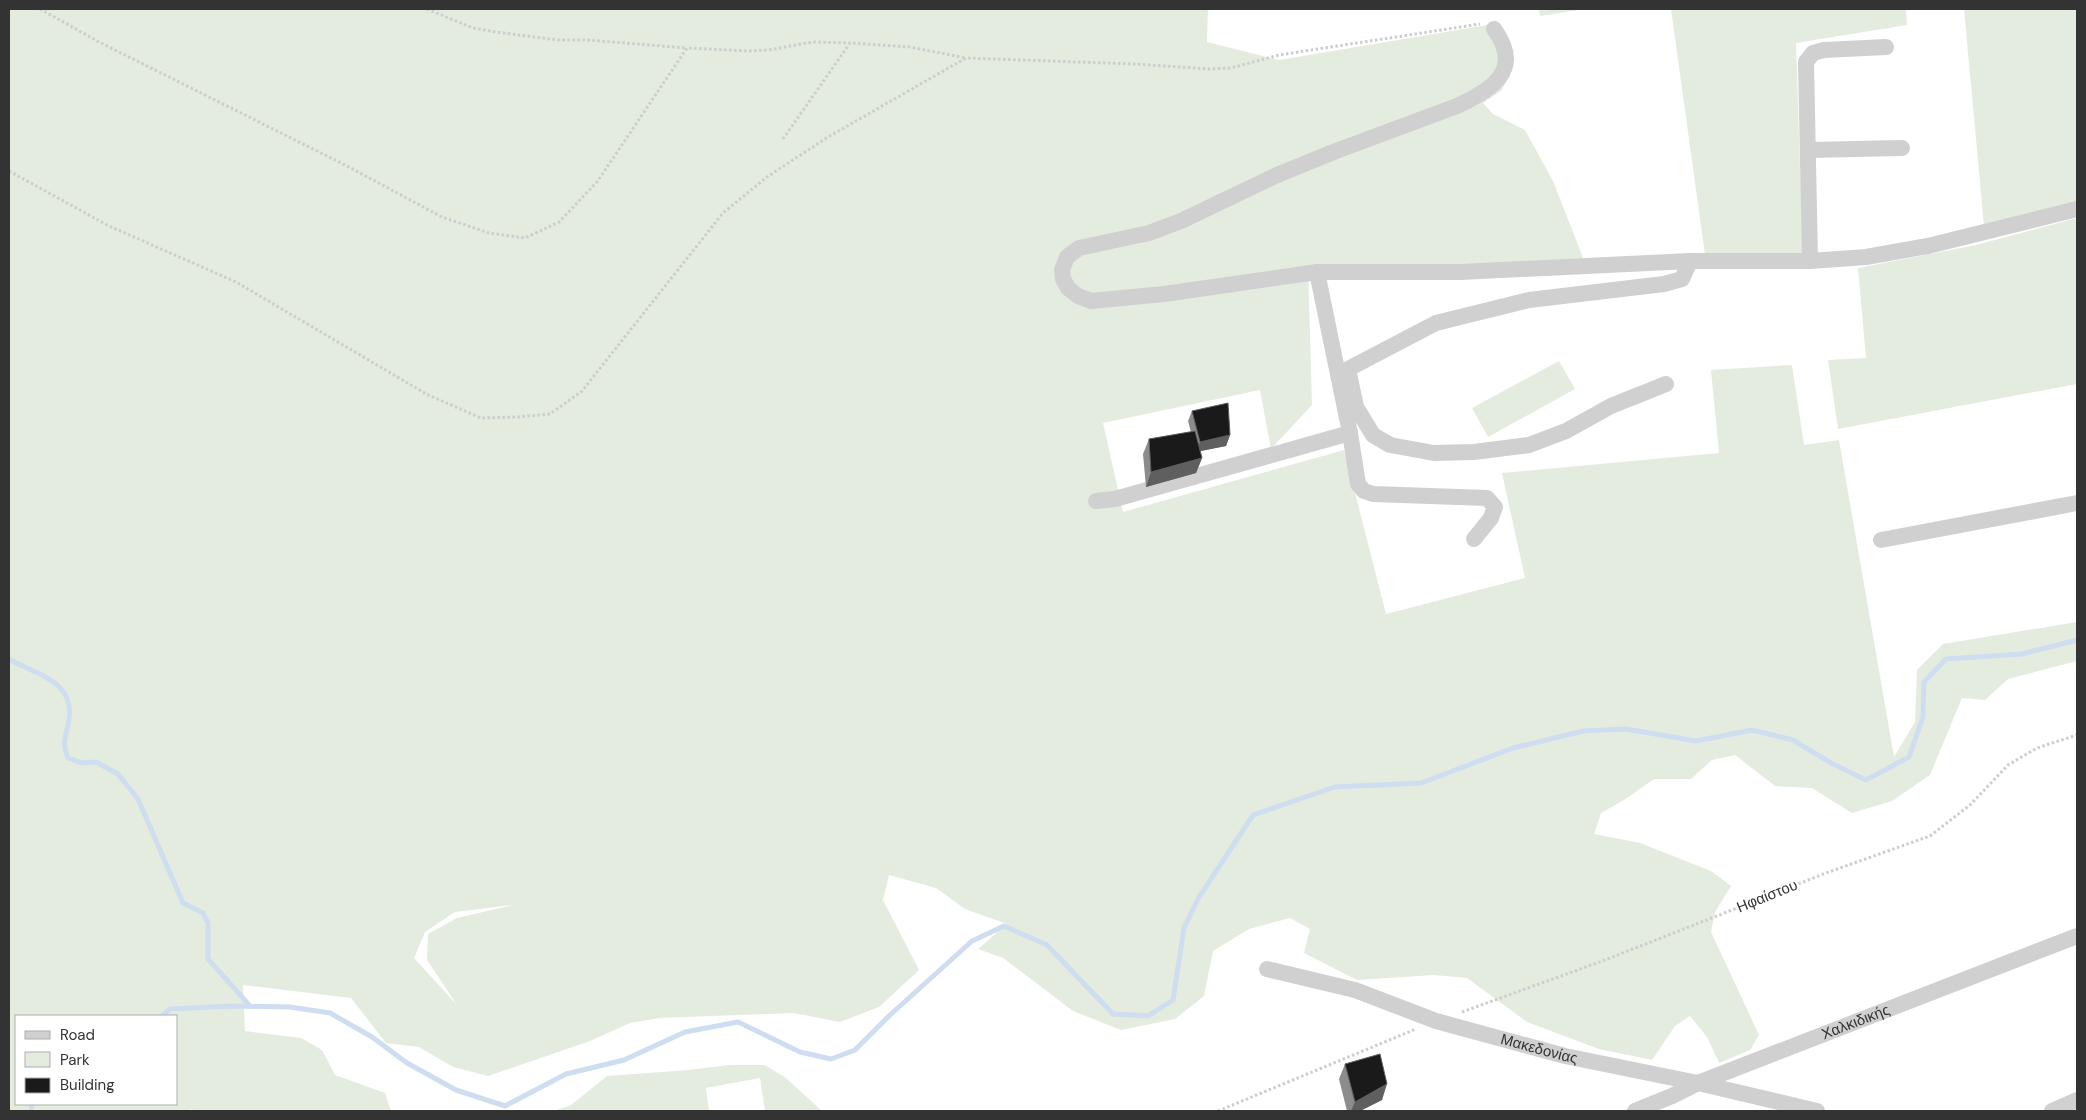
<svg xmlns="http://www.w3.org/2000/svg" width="2086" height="1120" font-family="'DM Sans',sans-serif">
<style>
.green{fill:#e4ecdf;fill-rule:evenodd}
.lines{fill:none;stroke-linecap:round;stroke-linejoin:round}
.stream{stroke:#ceddef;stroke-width:5}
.path{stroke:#cdcdcd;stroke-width:3;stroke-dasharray:2.5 2.5;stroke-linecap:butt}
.minor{stroke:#d0d0d0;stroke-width:16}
.wall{fill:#8c8c8c}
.shaded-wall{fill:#5f5f5f}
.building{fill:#1a1a1a;stroke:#5f5f5f}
.labels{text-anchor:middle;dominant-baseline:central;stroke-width:5;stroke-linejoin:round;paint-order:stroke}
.street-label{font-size:15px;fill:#333;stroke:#fff}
</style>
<rect width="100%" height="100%" fill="#fff"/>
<path class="green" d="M9 9H1208L1207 42 1279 60 1499 23 1511 49V71L1501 91 1483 103 1493 114 1525 130 1553 181 1585 263 1308 267 1312 405 1271 449 1260 390 1103 423 1123 512 1344 450 1386 614 1525 578 1502 473 1719 453 1711 370 1792 365 1804 445 1839 440 1894 757 1915 722 1917 670 1943 644 2077 622V661L2008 679 1985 700 1962 698 1930 775 1892 801 1852 813 1812 788 1775 786 1735 755 1712 760 1691 779H1654L1624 800 1601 813 1594 834 1640 843 1711 871 1731 886 1715 912 1711 932 1759 1035 1750 1050 1719 1063 1707 1037 1690 1016 1675 1026 1652 1060 1599 1049 1527 1022 1467 978 1434 975 1357 980 1304 953 1310 929 1290 918 1249 929 1213 951 1204 996 1175 1019 1121 1030 1073 1011 1003 958 978 949 1007 924 965 909 936 888 889 875 883 900 919 970 879 1007 840 1022 793 1013 660 1018 630 1023 590 1041 488 1076 453 1067 419 1047 386 1043 351 998 243 985 245 1031 301 1038 322 1050 335 1075 385 1093 391 1111H194L192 1109 186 1111H9ZM513 905 457 918 428 934 427 960 457 1005 414 958 425 932 455 912ZM16 1016H176V1104H16Z
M1539 9H1585L1540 16Z
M1671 9H1906L1907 25 1796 43 1803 260 1706 262Z
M1964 9H2077V203L1984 226Z
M2077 218V384L1838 429 1828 360 1866 358 1858 268 1976 245Z
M1559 361 1575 389 1488 437 1472 408Z
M729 1065H765L786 1078 822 1111H765L760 1078 706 1088 709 1111H554L571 1105 607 1076 689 1070Z"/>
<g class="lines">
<path class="stream" d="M9 659C38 676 78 681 68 725 65 739 62 744 68 758L82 763 96 762 118 774 138 799 183 903 203 913 208 923V959L250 1006
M162 1016 170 1009 234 1006 290 1007 330 1013 372 1037 407 1063 456 1090 505 1106 566 1074 624 1060 685 1032 738 1022 800 1052 831 1059 855 1050 890 1015 972 941 1004 926 1047 945 1113 1014 1148 1016 1173 1000 1184 928 1199 897 1253 815 1335 787 1421 783 1513 748 1583 731 1626 729 1696 741 1752 730 1793 740 1831 763 1866 780 1909 757 1923 717 1924 682 1946 659 2022 654 2077 640
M31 1111 32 1104"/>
<path class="path" d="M40 9 99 42 347 166 442 217 489 233 525 238 559 222 597 182 687 48 747 51 769 50 812 42 850 43
M427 9 473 28 496 32 558 40H587L687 48
M783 139 850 43 910 47 966 58
M9 171 109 226 236 282 428 395 481 418 518 417 550 414 582 391 723 213 767 177 828 137 966 58 1134 64 1209 69 1231 68 1279 55 1480 24
M1462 1012 1605 960 1826 873 1930 836 1970 805 2008 765 2037 748 2077 735
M1218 1111 1416 1029"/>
<g class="minor">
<path d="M1494 29C1524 70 1492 90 1457 106L1336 151 1277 175 1181 221 1149 233 1079 248 1067 257 1062 270 1063 279 1068 288 1078 296 1091 301 1164 294 1317 272H1460L1690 261H1810L1866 257 1928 246 2077 209"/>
<path d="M1809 150 1902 148"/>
<path d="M1810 261 1806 62 1813 53 1824 50 1886 47"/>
<path d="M1317 272 1350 433 1358 484 1364 491 1373 494 1487 498 1495 507 1491 518 1474 539"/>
<path d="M1666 384 1611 406 1566 431 1529 445 1474 452 1434 453 1390 445 1373 435 1356 407 1348 369 1436 323 1529 300 1664 284 1682 279 1690 261"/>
<path d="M1096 501 1115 499 1350 433"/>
<path d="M1881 540 2077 503"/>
<path id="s1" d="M1267 969 1355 990 1436 1021 1565 1056 1698 1083 1817 1111"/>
<path id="s2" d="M1635 1111 1672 1096 1698 1083 2077 936"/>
<path d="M2052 1111 2077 1100"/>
</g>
</g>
<path class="wall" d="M1192 411 1230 435 1226 446 1200 451 1202 458 1196 473 1146 487 1143 454 1149 439 1191 432 1188 421Z
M1345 1064 1382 1100 1360 1111H1347L1339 1079Z"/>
<path class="shaded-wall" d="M1230 435 1226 446 1196 452 1200 442Z
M1202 458 1196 473 1146 487 1151 472Z
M1387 1084 1382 1100 1360 1111H1351L1355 1102Z"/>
<path class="building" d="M1228 403 1230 435 1200 442 1192 411Z
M1195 431 1202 458 1151 472 1149 439Z
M1380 1054 1387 1084 1355 1102 1345 1064Z"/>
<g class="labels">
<g class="street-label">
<text transform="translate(1767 896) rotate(-22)">Ηφαίστου</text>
<text stroke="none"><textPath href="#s2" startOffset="238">Χαλκιδικής</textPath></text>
<text stroke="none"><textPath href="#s1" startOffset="284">Μακεδονίας</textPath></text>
</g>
</g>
<rect width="2086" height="1120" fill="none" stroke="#333333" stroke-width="20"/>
<rect x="15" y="1015" width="162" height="90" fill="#ffffff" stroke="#adadad"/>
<rect x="25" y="1031" width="25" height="8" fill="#d0d0d0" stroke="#adadad"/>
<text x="60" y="1040" font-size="15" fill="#333333">Road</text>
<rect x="25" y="1052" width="25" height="15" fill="#e4ecdf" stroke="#adadad"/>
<text x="60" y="1065" font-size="15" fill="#333333">Park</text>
<rect x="25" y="1078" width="25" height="15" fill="#1a1a1a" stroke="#adadad"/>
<text x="60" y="1090" font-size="15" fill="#333333">Building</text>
</svg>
